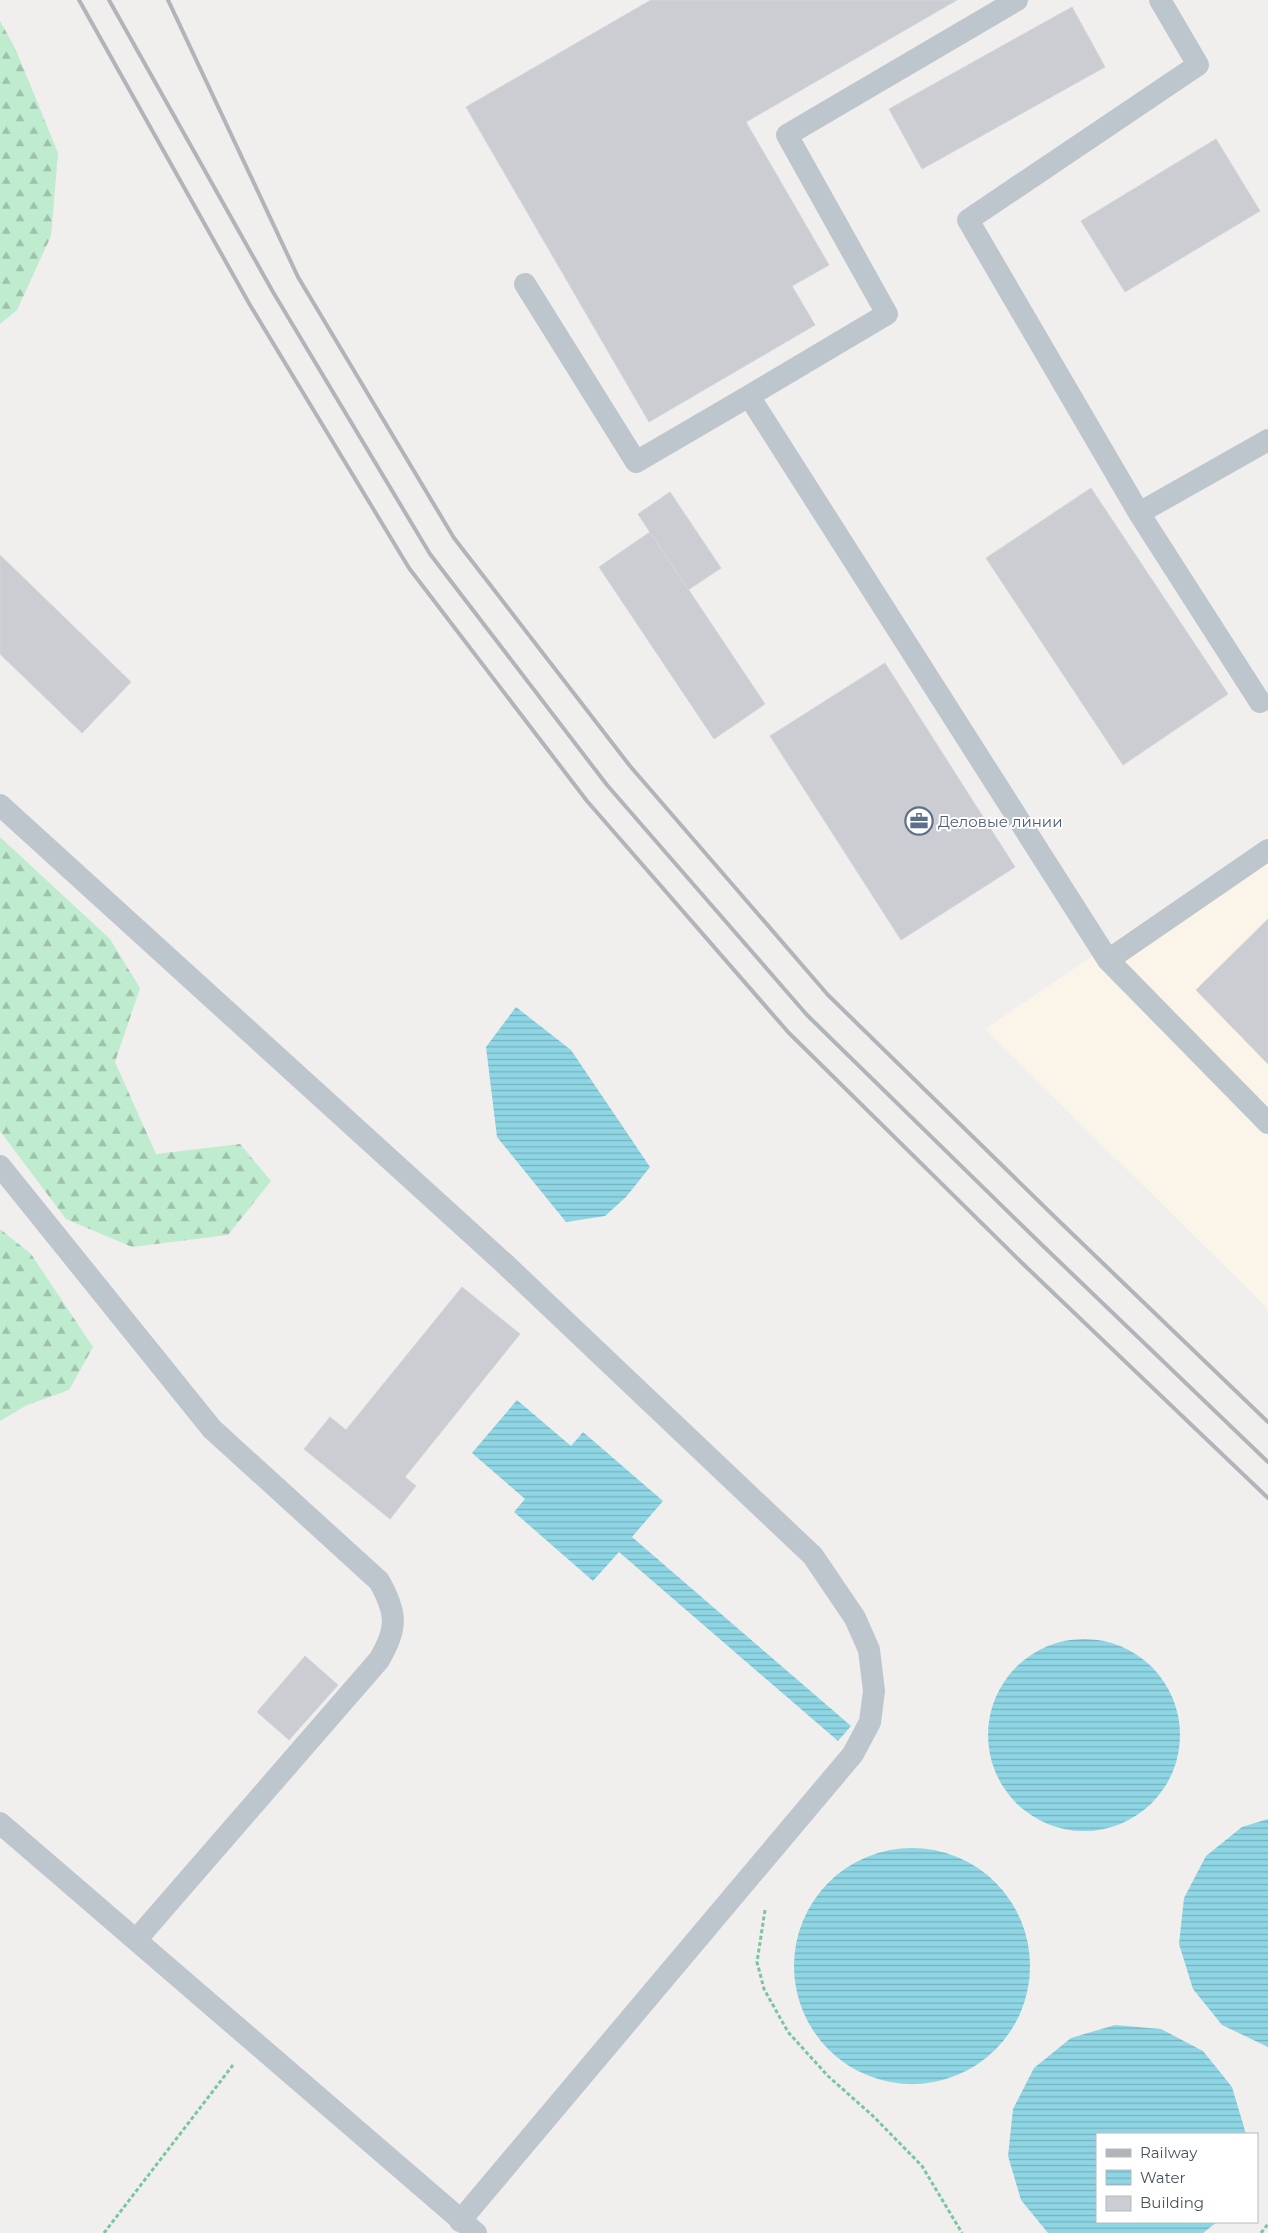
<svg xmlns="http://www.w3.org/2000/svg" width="1268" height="2233" font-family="Montserrat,sans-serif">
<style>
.commercial{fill:#faf5e8}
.forest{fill:url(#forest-firs)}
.water{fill:url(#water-rules)}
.building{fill:#cbcdd2;stroke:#d2d5d9}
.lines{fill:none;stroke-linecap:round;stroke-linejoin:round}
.path{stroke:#7ac79e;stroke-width:3;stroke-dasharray:4 2.5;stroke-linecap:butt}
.lane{stroke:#bdc6cc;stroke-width:22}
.rail{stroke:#b1b4b8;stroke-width:4}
.labels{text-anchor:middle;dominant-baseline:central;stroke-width:4;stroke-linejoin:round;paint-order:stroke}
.service-label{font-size:15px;fill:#4e5e75;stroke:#fff;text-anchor:start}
</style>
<defs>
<pattern id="forest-firs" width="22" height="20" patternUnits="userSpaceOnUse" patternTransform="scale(1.25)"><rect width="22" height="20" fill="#bfebcf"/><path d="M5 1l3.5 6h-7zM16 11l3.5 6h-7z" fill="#9dc1ab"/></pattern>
<pattern id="water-rules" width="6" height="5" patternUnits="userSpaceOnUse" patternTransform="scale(1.25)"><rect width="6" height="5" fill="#8fd6e5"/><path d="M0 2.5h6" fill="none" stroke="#77b0bd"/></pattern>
</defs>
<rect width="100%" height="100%" fill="#f1eeee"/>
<path class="commercial" d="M1268 837V1309L985 1029Z"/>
<path class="forest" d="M0 21 16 50 58 153 51 236 17 310 0 324Z
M0 837 110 939 140 988 115 1062 156 1154 240 1144 271 1181 228 1235 132 1247 66 1219 0 1131Z
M0 1229 31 1254 93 1347 69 1390 27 1405 0 1421Z"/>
<path class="water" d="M516 1007 571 1050 650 1167 626 1197 605 1216 566 1222 497 1137 486 1047Z
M517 1400 571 1446 583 1432 663 1501 632 1537 851 1726 838 1741 619 1552 593 1581 514 1512 525 1499 472 1453Z
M988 1735a96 96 0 1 1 192 0a96 96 0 1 1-192 0Z
M1268 1819V2047L1222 2025 1193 1989 1179 1944 1184 1898 1206 1856 1242 1827Z
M794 1966a118 118 0 1 1 236 0a118 118 0 1 1-236 0Z
M1115 2025 1161 2029 1203 2051 1232 2087 1246 2134H1097V2222H1217L1203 2233H1048L1021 2200 1008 2156 1013 2109 1034 2068 1071 2038Z"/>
<path class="building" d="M651 0H957L746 122 829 265 792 286 815 325 649 422 466 107Z
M1072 7 1105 67 922 169 889 109Z
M1216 139 1260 211 1125 292 1081 221Z
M1091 488 1228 694 1123 765 986 558Z
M670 492 721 568 688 590 638 514Z
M650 532 765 704 714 739 599 567Z
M0 555 131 682 82 733 0 654Z
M885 663 1015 867 901 940 770 736Z
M1268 919V1064L1196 990Z
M462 1287 520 1334 405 1477 416 1486 390 1519 304 1449 330 1417 346 1430Z
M305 1656 338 1685 289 1740 257 1712Z"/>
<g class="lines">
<path class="path" d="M765 1910 757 1962 764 1989 788 2032 828 2076 873 2116 922 2166 962 2233
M104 2233 233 2065
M1261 2233 1268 2224"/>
<path class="lane" d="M1017 0 787 135 887 314 749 396 1108 960 1268 850
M525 284 636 462 749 396
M1139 513 968 220 1198 65 1160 0
M1260 702 1139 513 1268 440
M0 805 505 1264 813 1556 855 1618 869 1650 874 1691 870 1722 853 1754 460 2221
M1108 960 1268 1123
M0 1166 212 1429 379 1581C397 1613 398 1628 379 1660L136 1940
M0 1823 476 2233"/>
<path class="rail" d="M79 0 250 305 409 568 587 801 788 1032 1021 1262 1268 1498
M109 0 273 292 430 554 607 785 807 1015 1040 1243 1268 1462
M168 0 298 277 454 538 630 766 828 995 1060 1222 1268 1422"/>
</g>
<defs>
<g id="office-ring" transform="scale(1.4375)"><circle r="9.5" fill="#fff" stroke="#5c6f8a" stroke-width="1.5"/><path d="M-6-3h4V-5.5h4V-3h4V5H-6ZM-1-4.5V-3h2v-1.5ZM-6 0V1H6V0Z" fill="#5c6f8a"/></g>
</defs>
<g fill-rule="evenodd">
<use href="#office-ring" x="919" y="821"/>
</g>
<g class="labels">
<g class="service-label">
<text x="938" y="821">Деловые линии</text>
</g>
</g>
<rect x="1096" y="2133" width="162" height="90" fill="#ffffff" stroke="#b5babd"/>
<rect x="1106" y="2149" width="25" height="8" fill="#b1b4b8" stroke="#b5babd"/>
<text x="1140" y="2158" font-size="15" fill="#47525a">Railway</text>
<rect x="1106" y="2170" width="25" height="15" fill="url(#water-rules)" stroke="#b5babd"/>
<text x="1140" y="2183" font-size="15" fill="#47525a">Water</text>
<rect x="1106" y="2196" width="25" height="15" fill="#cbcdd2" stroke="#b5babd"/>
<text x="1140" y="2208" font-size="15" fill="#47525a">Building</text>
</svg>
